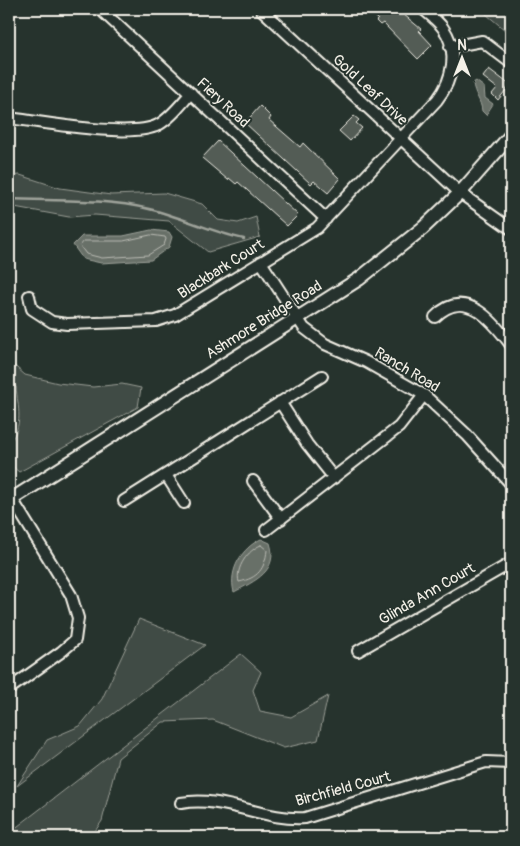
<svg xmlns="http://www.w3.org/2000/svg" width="520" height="846" font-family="Pangolin,sans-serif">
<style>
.green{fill:#414b45;stroke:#9a9e96}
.water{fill:#676f68;stroke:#9fa39b}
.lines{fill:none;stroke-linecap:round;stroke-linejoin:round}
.shore{stroke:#bcbdb5;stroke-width:1}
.stream{stroke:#9fa39b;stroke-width:2.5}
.building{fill:#525c55;stroke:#f4f1e8}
.minor-casing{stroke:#f4f1e8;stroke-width:14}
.major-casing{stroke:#f4f1e8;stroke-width:16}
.minor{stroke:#26332d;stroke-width:10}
.major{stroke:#26332d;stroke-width:12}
.labels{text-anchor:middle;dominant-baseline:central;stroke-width:4;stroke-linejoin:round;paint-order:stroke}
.street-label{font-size:15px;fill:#f4f1e8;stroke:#26332d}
</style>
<rect width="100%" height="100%" fill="#26332d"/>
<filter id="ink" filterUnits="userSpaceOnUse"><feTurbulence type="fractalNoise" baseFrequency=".02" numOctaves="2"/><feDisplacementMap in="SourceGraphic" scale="10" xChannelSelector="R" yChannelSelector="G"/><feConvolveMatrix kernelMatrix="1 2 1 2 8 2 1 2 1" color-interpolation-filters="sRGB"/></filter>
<g filter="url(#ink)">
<path class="green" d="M480 9H511V35Z
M20 175 60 188 111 195 164 193 202 204 218 220 238 223 256 217 260 237 208 252 169 221 95 215 69 217 9 206V176Z
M9 361 25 375 58 383 93 387 122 384 141 388 138 407 19 472C8 464 9 456 9 443 24 425 18 408 16 387L9 381Z
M139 619 205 645 17 786 47 740 80 726 102 699Z
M241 654 261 672 253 690 260 711 291 717 328 696 318 740 284 748 213 720 163 722 118 758 102 821 91 837H9V833Z"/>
<path class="water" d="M476 81 484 87 485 98 493 104 486 115 482 111C481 100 474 94 473 83Z
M151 230 169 232 172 237 169 247 151 260 101 263 83 259 73 245 82 236H123Z
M261 539 270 543C279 571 255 581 234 592 228 570 242 548 261 539Z"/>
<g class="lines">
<path class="shore" d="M151 235 165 237 166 239 164 245 148 255 102 258 86 254 80 246 84 241H123Z
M261 545 267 550C265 569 258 578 239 582 235 568 248 550 261 545Z"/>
<path class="stream" d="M9 199C55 201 104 198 149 209 182 217 211 232 244 239"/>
</g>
<path class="building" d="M367 9H397L421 29 419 31 432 45 418 59 383 23 380 25 376 21 378 19Z
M489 69 510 85 498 100 492 94 497 88 483 77Z
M260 106 271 117 269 120 300 147 303 143 340 179 328 193 314 181 311 184 245 123Z
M354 116 359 120 356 123 362 128 350 141 339 131Z
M218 141 298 215 287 226 238 182 236 184 229 178 228 180 202 158Z"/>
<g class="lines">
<g class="minor-casing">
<path id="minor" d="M100 9 326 219
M261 9 460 193 511 229
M450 47 482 41 511 63
M9 118C42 122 131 139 158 125 171 118 181 104 191 93
M261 262 304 328 325 344 366 362 424 395 467 435 511 484
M29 296 32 309 52 322 67 324 156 321 175 315 317 228 437 100C453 80 459 50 443 28 438 21 430 15 423 9
M435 317C465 286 493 321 511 345
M280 402 307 444 334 478
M166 475 184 503
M253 481 281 519
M9 494 71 595 78 618 75 640 61 652 9 689
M124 501 322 376
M266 530 399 427 424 395
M358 651 511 563
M181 803C224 795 263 821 305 818L486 762 511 763"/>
</g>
<g class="major-casing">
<path id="major" d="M9 501 359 279 423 228 460 193 511 135"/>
</g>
<use href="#minor" class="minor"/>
<use href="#major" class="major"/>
</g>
</g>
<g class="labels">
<g class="street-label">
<text transform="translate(370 90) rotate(43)">Gold Leaf Drive</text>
<text transform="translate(223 103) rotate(43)">Fiery Road</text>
<text transform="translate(221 269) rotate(-32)">Blackbark Court</text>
<text transform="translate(264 320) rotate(-32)">Ashmore Bridge Road</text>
<text transform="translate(407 370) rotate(31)">Ranch Road</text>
<text transform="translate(427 594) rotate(-30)">Glinda Ann Court</text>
<text transform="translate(343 789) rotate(-15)">Birchfield Court</text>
</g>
</g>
<rect width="520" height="846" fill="none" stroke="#26332d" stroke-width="30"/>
<rect x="15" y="15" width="490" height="816" fill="none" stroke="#f4f1e8" stroke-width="2" filter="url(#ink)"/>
<g transform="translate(462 58)" stroke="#26332d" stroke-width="4" paint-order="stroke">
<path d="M0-4L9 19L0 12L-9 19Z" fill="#f4f1e8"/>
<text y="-8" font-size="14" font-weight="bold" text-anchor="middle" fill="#f4f1e8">N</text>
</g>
</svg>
